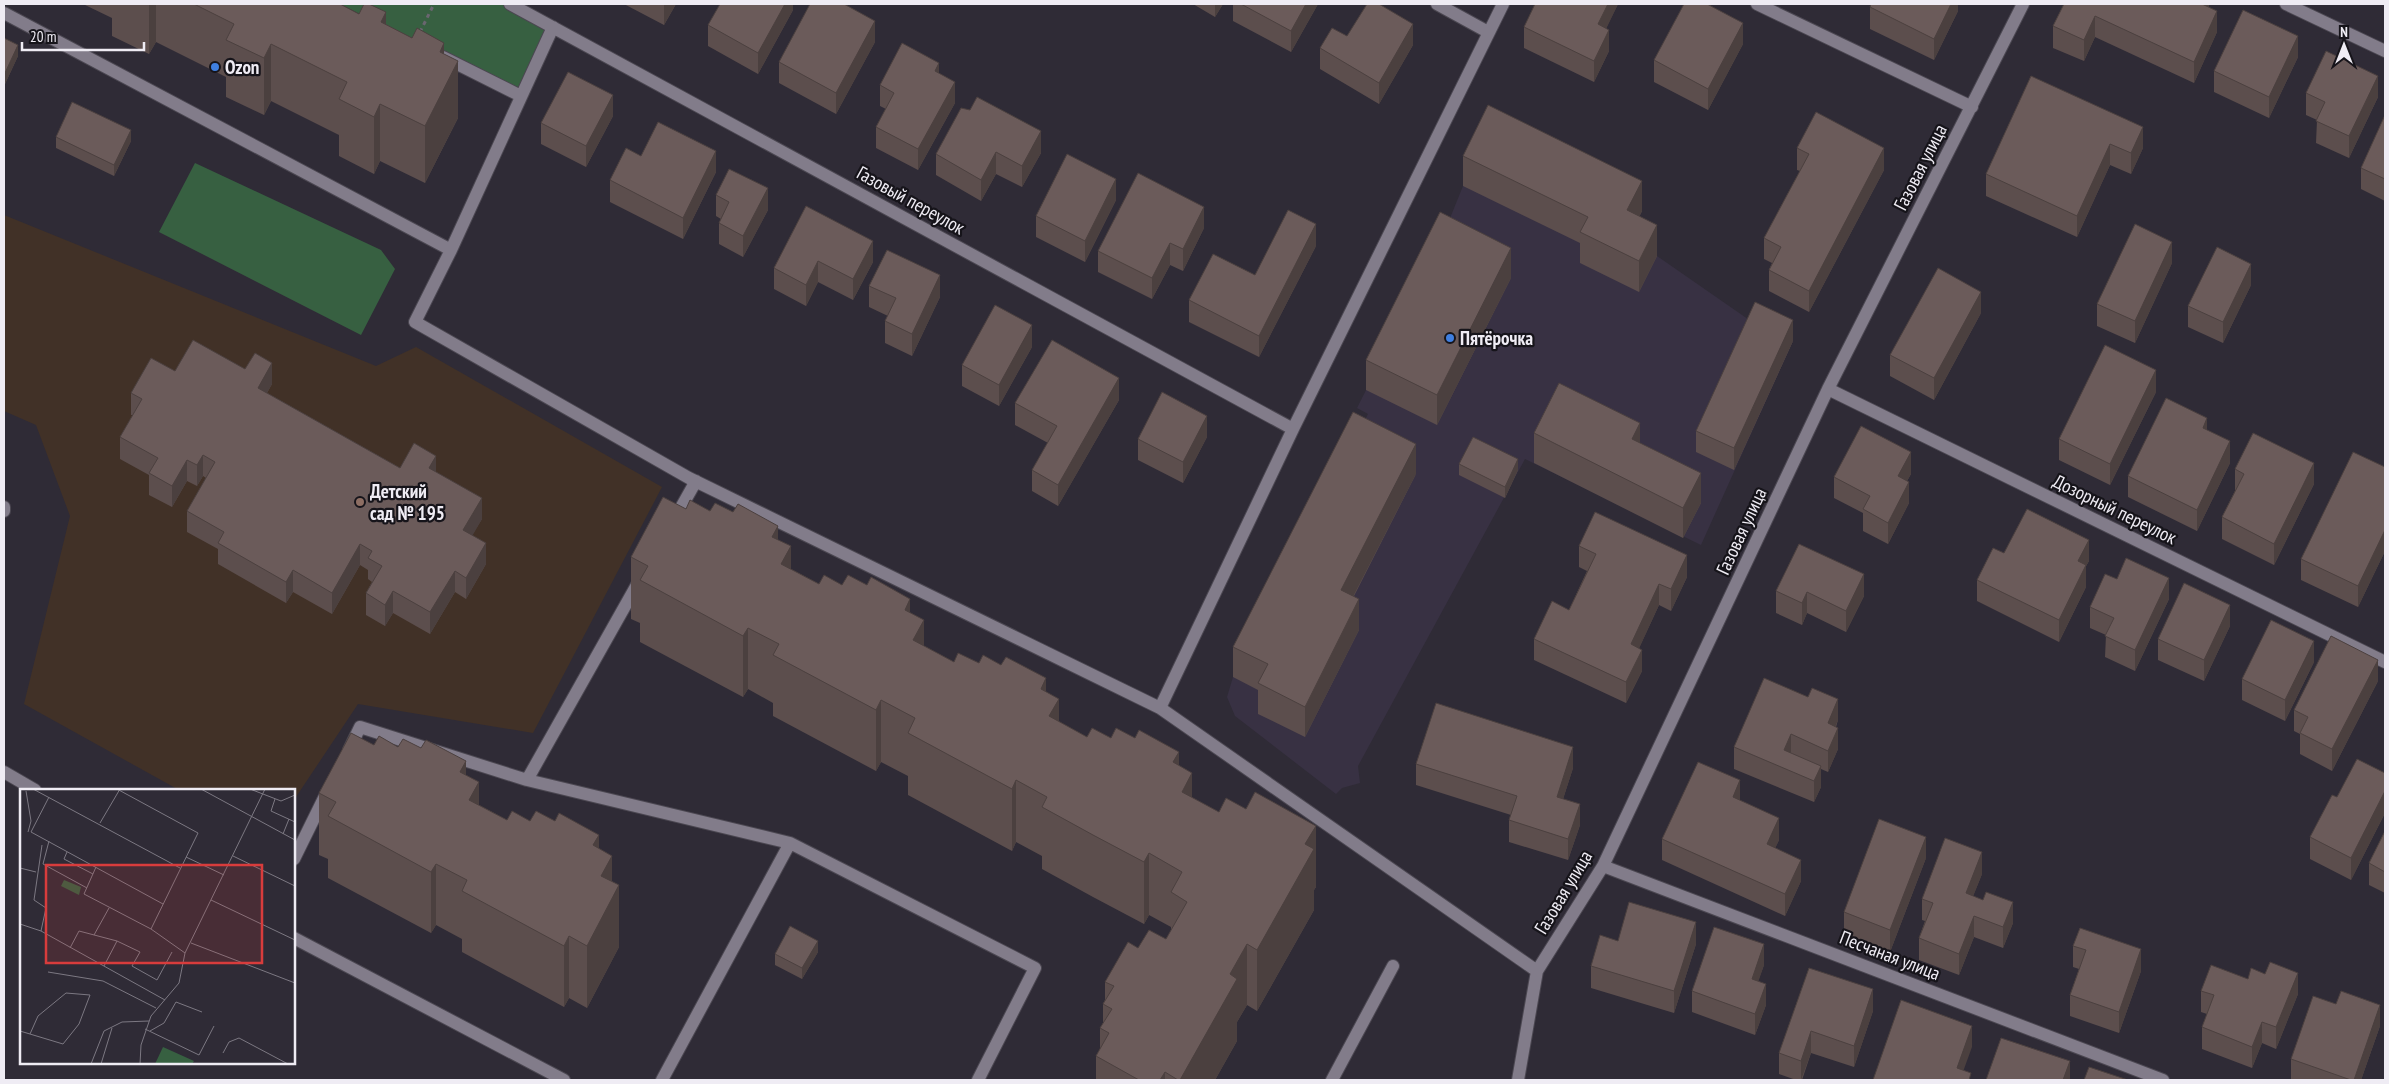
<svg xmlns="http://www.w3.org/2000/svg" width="2389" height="1084" font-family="'PT Sans Narrow',sans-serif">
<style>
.built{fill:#383143}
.education{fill:#413127}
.green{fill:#376041}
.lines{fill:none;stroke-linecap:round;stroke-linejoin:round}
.minor-casing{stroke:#4b4751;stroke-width:14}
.path{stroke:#6a6670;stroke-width:3;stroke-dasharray:4 4;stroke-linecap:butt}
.minor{stroke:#827c8a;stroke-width:12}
.wall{fill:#5c4e4d}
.shaded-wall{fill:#4b403f}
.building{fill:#6b5b5a;stroke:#4b403f}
.shop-dot{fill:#3f7fe0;stroke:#16141a;stroke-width:2}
.education-dot{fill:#8d6e63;stroke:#16141a;stroke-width:2}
.labels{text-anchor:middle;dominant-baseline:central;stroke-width:4.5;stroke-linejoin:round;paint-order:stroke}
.poi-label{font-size:19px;font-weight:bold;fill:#efecf4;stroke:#16141a;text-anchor:start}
.street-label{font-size:19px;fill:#efecf4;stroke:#16141a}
.inset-road{fill:none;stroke:#7c7882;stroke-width:1}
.view{fill:#d83c3c;fill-opacity:0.15;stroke:#d83c3c;stroke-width:2.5}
.inset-edge{fill:none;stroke:#efecf4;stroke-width:2.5}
</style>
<rect width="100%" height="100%" fill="#2f2b36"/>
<path class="built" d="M1488 135 1642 211 1627 241 1657 256 1755 324 1793 341 1701 545 1525 459 1358 766 1360 783 1342 788 1336 794 1235 716 1227 697 1233 677 1368 414 1357 408 1440 243 1463 186Z"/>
<path class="education" d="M4 215 376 366 416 347 662 487 533 733 358 704 294 800V790H179L24 704 70 516 36 425 4 411Z"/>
<path class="green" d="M340 4H510L553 27 521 96Z
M195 163 381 250 395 269 361 335 159 232Z"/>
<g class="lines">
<g class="minor-casing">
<path id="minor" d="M510 4 1293 429
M1437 4 1488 32
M1757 4 1972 107
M2286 4 2385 51
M4 13 451 250
M553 27 451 250 415 322 689 478 1160 708 1537 971
M443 57 521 96
M1828 389 2385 662
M4 507V511
M674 520 696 481
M1160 708 1293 429 1503 4
M349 750 360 727 527 780 790 843 1035 968 978 1080
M4 772 35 790
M527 780 638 583
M294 859 326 794
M1603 866 2163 1080
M294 938 564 1080
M662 1080 790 843
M1332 1080 1393 966
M1518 1080 1537 971 1603 866 1828 389 2023 4"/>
</g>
<path class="path" d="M420 32 434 4"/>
<use href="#minor" class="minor"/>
</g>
<path class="wall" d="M83 4H340L359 14 386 25 444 54 458 118 425 183 380 161 374 174 339 156V135L271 101 264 115 226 97V77L156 42 149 54 112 36V18Z
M624 4H676L664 25Z
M793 4V10L758 74 708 46V25Z
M1193 4H1223L1215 17Z
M1233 4H1318L1291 52 1233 21Z
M1618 4 1606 28 1609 51 1594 82 1524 48V27Z
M1958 4V11L1934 60 1870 29V7Z
M2064 4H2209V7L2217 32 2194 83 2095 37 2084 61 2053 48V26Z
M1347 36 1413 45 1379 104 1320 69V48Z
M4 38 18 56 5 84H4Z
M875 42 836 114 779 83V62Z
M1743 44 1708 110 1654 82V60Z
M2298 57 2269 118 2214 92V71Z
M939 74 955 103 918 170 876 148V127L886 109 880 106V85Z
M2031 76 2143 148 2131 174 2110 165 2077 237 1986 196V174Z
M2306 93 2378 97 2349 158 2316 143 2317 120 2306 115Z
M970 110 1041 153 1022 187 996 174 981 201 936 175V154Z
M2385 115V201L2361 189V168Z
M613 116 586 167 541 144V123Z
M56 137 131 141 114 176 56 148Z
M1797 148 1884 170 1809 312 1769 291V270L1772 263 1764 259V238L1800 171 1797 170Z
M641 156 716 172 683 239 610 202V180Z
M1463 156 1642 211 1639 217 1657 256 1639 292 1580 263V243L1463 186Z
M716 195 768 210 743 257 719 244V223L721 219 716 216Z
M1116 200 1085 262 1036 237V216Z
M806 206 873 262 853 300 818 282 806 306 774 289V268Z
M1204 228 1183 271 1170 265 1152 299 1098 272V251Z
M1316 246 1259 357 1189 322V300L1255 275Z
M2172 263 2135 343 2097 326V304Z
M1511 278 1437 425 1366 390V360Z
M2251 285 2223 343 2188 327V306Z
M869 286 940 297 912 356 885 343V321L888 316 869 307Z
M1981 313 1934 400 1890 376V355Z
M1793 341 1734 470 1696 452V431Z
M1032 347 999 406 962 386V365Z
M272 384 267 393 400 468 436 472 482 519 472 535 486 564 466 599 455 592 430 634 393 613 385 626 366 615V593L372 582 368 579V570L360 565 332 614 293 592 286 603 218 564V549L187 532V511L206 478 203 476 197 486 187 481 172 507 149 495V475L120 459V437L133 415H131V393Z
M2156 392 2110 485 2059 460V439Z
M1119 400 1058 506 1032 491V470L1048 443 1015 425V403Z
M2207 431 2230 463 2197 531 2128 497V476Z
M1534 433 1640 443 1701 503 1683 538 1534 463Z
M1207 437 1183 483 1138 460V439Z
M1459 464 1518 470 1505 498 1459 475Z
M2385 467V551L2358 607 2301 580V559Z
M2235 469 2314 484 2274 565 2222 539V517L2235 491Z
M1416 474 1354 596 1359 630 1305 737 1258 714V690L1233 677V647Z
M1911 474 1907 481 1909 503 1888 544 1863 531V513L1834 498V477Z
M686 509 733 512 778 540 791 569 819 584 842 585 910 613 924 646 954 662 979 663 1046 692 1059 722 1087 737 1111 738 1179 766 1192 798 1316 887 1314 890V910L1257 1011 1247 1005 1237 1022V1041L1215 1080H1096V1056L1100 1049V1028L1103 1023V1004L1105 1000V982L1138 948 1166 939 1171 932V927L1149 915 1144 924 1093 897 1042 869V856L1016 842 1012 851 908 795V776L881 762 876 771 773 716V703L748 689 743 697 640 642V623L631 619V557Z
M1799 544 1864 596 1846 632 1807 613 1802 625 1776 613V591Z
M1579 546 1687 577 1671 611 1659 605 1639 648 1642 671 1626 703 1534 660V639L1569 610 1587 571 1579 567Z
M2004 553 2089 561 2086 566V587L2059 642 1977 601V580Z
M2117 579 2169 599 2135 671 2105 657 2106 635 2090 628V607Z
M2230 626 2204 681 2158 660V639Z
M2314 662 2285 721 2242 700V679Z
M2378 681 2332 771 2300 754V734L2294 731V710Z
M1838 720 1836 727 1838 749 1828 772 1821 769V787L1814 802 1734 769V747Z
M374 745 398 747 466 775 479 805 507 820 530 821 599 849 612 881 619 947 587 1008 569 998 564 1007 462 952V939L436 925 431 933 328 878V859L319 855V793Z
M1416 764 1573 768 1563 799 1580 825 1568 860 1509 842V820L1511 815 1416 785Z
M2385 773V813L2351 880 2310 859V837L2337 797Z
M1740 801 1779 840 1775 848 1801 881 1785 916 1662 860V839Z
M2385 831V893L2369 885V863Z
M1926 858 1890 952 1844 933V912Z
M1982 874 1973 896 2013 923 2003 948 1974 937 1959 975 1919 960V938L1925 921 1922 920V899Z
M2080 928 2141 971 2119 1033 2070 1016V995L2079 969 2073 967V946Z
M1696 944 1674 1013 1591 988V966Z
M818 952 802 979 775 965V954Z
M1764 965 1758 981 1766 1005 1755 1035 1692 1012V991Z
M1809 968 1873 1011 1854 1067 1811 1053 1802 1080H1796L1779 1074V1053Z
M2248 979 2298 994 2276 1049 2262 1043 2252 1068 2202 1049V1027L2207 1014 2201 1012V991Z
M2380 1026 2361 1080H2291V1059Z"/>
<path class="shaded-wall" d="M149 4H156V42L149 54Z
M664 4H676L664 25Z
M785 4H793V10L758 74V53Z
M1215 4H1223L1215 17Z
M1306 4H1318L1291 52V31Z
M1608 4H1618L1598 46V24Z
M1951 4H1958V11L1934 60V39Z
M2202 4H2209V11Z
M2217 11V32L2194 83V62Z
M386 12V69L381 22Z
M2095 16V37L2084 61V40Z
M875 21V42L836 114V93Z
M1743 23V44L1708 110V89Z
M1413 24V45L1379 104V83Z
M1609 30V51L1594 82V61Z
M2298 36V57L2269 118V97Z
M444 43V87L458 61V118L425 183V126L440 52Z
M271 44V101L264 115V58Z
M18 45V56L5 84V73Z
M939 63V84L935 71Z
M2378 76V97L2349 158V136Z
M955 82V103L918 170V149Z
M613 95V116L586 167V146Z
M380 104V161L374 174V117Z
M2143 127V148L2131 174V153Z
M131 130V141L114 176V165Z
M1041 131V153L1022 187V166Z
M2110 144V165L2077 237V216Z
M1884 148V170L1809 312V291Z
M716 151V172L683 239V218Z
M996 152V174L981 201V180Z
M1116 179V200L1085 262V241Z
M1642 181V211L1627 241V210Z
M768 188V210L743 257V236Z
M1204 207V228L1183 271V249Z
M1316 224V246L1259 357V336Z
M1657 225V256L1639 292V261Z
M873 241V262L853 300V279Z
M2172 242V263L2135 343V321Z
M1170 243V265L1152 299V278Z
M1511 248V278L1437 425V395Z
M818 261V282L806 306V285Z
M2251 264V285L2223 343V322Z
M940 275V297L912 356V334Z
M1981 292V313L1934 400V378Z
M1793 320V341L1734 470V448Z
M1032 325V347L999 406V385Z
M272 363V384L258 409V388Z
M2156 370V392L2110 485V464Z
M1119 378V400L1058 506V485Z
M1207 416V437L1183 483V462Z
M2207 418V440L2203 428Z
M1640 423V454L1632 439Z
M2230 441V463L2197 531V510Z
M1416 444V474L1341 620V590Z
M1911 452V474L1898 497V476Z
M203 455V476L197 486V465Z
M436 456V477L429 468Z
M1518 459V470L1505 498V487Z
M187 460V481L172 507V486Z
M2314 463V484L2274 565V544Z
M1701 473V503L1683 538V508Z
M1909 482V503L1888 544V523Z
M482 498V519L463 552V530Z
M778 526V588L772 537Z
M2385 530V551L2358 607V586Z
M2089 540V561L2086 566V587L2059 642V620L2078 561Z
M486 543V564L466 599V578Z
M360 544V565L332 614V593Z
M791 546V608L781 564Z
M1687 555V577L1671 611V589Z
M293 570V592L286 603V582Z
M455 571V592L430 634V612Z
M1864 574V596L1846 632V611Z
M2169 578V599L2135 671V650Z
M1659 584V605L1631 666V644Z
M393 591V613L385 626V605Z
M1807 592V613L1802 625V603Z
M910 599V661L905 610Z
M1359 599V630L1305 737V707Z
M2230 605V626L2204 681V660Z
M924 620V682L913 640Z
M748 628V689L743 697V636Z
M2314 641V662L2285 721V700Z
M1642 650V671L1626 703V682Z
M2378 660V681L2332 771V749Z
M1046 678V740L1041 689Z
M1059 699V760L1049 716Z
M1838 699V720L1828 744V723Z
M881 700V762L876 771V710Z
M1838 728V749L1828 772V751Z
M1791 734V756L1784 750Z
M1573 747V768L1557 818V797Z
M1179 752V813L1173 762Z
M466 761V823L460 772Z
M1821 766V787L1814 802V781Z
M1192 773V834L1182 792Z
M1016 780V842L1012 851V789Z
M1740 780V802L1733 797Z
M479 782V844L469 800Z
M2385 791V813L2351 880V858Z
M1580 804V825L1568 860V839Z
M1779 818V840L1767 866V844Z
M1316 826V887L1314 890V910L1257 1011V950L1305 844Z
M599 835V897L593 845Z
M1926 837V858L1890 952V930Z
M1982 852V874L1966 914V893Z
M1149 853V915L1144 924V862Z
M612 856V899L619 885V947L587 1008V946L601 876Z
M1801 860V881L1785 916V894Z
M436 864V925L431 933V872Z
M2013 902V923L2003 948V927Z
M1974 916V937L1959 975V954Z
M1696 922V944L1674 1013V991Z
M569 936V998L564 1007V946Z
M818 941V952L802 979V968Z
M1247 944V1005L1237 1022V1041L1215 1080H1180L1230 974Z
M1764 944V965L1752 1000V979Z
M2141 949V971L2119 1033V1012Z
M2298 973V994L2276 1049V1027Z
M1766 984V1005L1755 1035V1014Z
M1873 989V1011L1854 1067V1046Z
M2380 1005V1026L2361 1080H2354Z
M2262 1022V1043L2252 1068V1047Z
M1972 1026V1047L1960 1080 1957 1068Z
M1811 1031V1053L1801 1080V1061Z
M2070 1061V1080H2063Z
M1165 1072V1080H1160Z"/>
<path class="building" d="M194 4H340L359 14 364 4H369L386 12 381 22 412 38 417 28 444 43 440 52 458 61 425 126 380 104 374 117 339 99 347 82 271 44 264 58 226 40 234 24Z
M720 4H785L758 53 708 25Z
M810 4H844L875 21 836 93 779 62Z
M1241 4H1306L1291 31Z
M1367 4H1379L1413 24 1379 83 1320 48 1332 28 1347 36Z
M1535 4H1608L1598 24 1609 30 1594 61 1524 27Z
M1684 4H1707L1743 23 1708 89 1654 60Z
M1871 4H1951L1934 39 1870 7Z
M2064 4H2202L2217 11 2194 62 2095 16 2084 40 2053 26Z
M2243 10 2298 36 2269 97 2214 71Z
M4 38 18 45 5 73 4 72Z
M902 43 939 63 935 71 955 82 918 149 876 127 894 93 880 85Z
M2326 51 2378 76 2349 136 2316 121 2325 102 2306 93Z
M568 72 613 95 586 146 541 123Z
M2031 76 2143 127 2131 153 2110 144 2077 216 1986 174Z
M977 97 1041 131 1022 166 996 152 981 180 936 154 961 108 970 110Z
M72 102 131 130 114 165 56 137Z
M1488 105 1642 181 1627 210 1657 225 1639 261 1580 232 1588 217 1463 156Z
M1816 112 1884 148 1809 291 1769 270 1781 247 1764 238 1809 154 1797 148Z
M2385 115V179L2361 168Z
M658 122 716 151 683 218 610 180 626 148 641 156Z
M1067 154 1116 179 1085 241 1036 216Z
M729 169 768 188 743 236 719 223 729 202 716 195Z
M1138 173 1204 207 1183 249 1170 243 1152 278 1098 251Z
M806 206 873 241 853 279 818 261 806 285 774 268Z
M1288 210 1316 224 1259 336 1189 300 1213 254 1255 275Z
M1440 212 1511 248 1437 395 1366 360Z
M2135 224 2172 242 2135 321 2097 304Z
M2217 247 2251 264 2223 322 2188 306Z
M887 250 940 275 912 334 885 321 896 298 869 286Z
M1938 268 1981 292 1934 378 1890 355Z
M1755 302 1793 320 1734 448 1696 431Z
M995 305 1032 325 999 385 962 365Z
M193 340 245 369 255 353 272 363 258 388 400 468 414 443 436 456 429 468 482 498 463 530 486 543 466 578 455 571 430 612 393 591 385 605 366 593 382 566 368 558 372 551 360 544 332 593 293 570 286 582 218 543 224 532 187 511 215 462 203 455 197 465 187 460 172 486 149 473 158 458 120 437 142 399 131 393 151 358 175 371Z
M1052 340 1119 378 1058 485 1032 470 1057 426 1015 403Z
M2105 345 2156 370 2110 464 2059 439Z
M1559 383 1640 423 1632 439 1701 473 1683 508 1534 433Z
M1162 392 1207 416 1183 462 1138 439Z
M2166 398 2207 418 2203 428 2230 441 2197 510 2128 476Z
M1353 412 1416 444 1341 590 1359 599 1305 707 1258 683 1268 664 1233 647Z
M1861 426 1911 452 1898 476 1909 482 1888 523 1863 509 1870 496 1834 477Z
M2253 433 2314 463 2274 544 2222 517 2244 474 2235 469Z
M1473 437 1518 459 1505 487 1459 464Z
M2353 452 2385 467V530L2358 586 2301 559Z
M663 497 686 509 690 500 710 511 715 503 733 512 738 504 778 526 772 537 791 546 781 564 819 584 824 575 842 585 848 575 867 585 871 577 910 599 905 610 924 620 913 640 954 662 958 653 979 663 983 655 1001 665 1006 657 1046 678 1041 689 1059 699 1049 716 1087 737 1092 728 1111 738 1116 728 1135 738 1139 730 1179 752 1173 762 1192 773 1182 792 1219 812 1226 798 1246 809 1255 792 1316 826 1305 844 1314 849 1257 950 1247 944 1230 974 1237 979 1180 1080H1178L1165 1072 1160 1080H1139L1096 1056 1109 1033 1100 1028 1112 1009 1103 1004 1114 986 1105 982 1128 942 1138 948 1149 930 1166 939 1187 902 1171 892 1182 872 1149 853 1144 862 1093 835 1042 807 1047 797 1016 780 1012 789 908 733 915 718 881 700 876 710 773 655 779 644 748 628 743 636 640 580 648 566 631 557Z
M2027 509 2089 540 2078 561 2086 565 2059 620 1977 580 1993 548 2004 553Z
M1595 512 1687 555 1671 589 1659 584 1631 644 1642 650 1626 682 1534 639 1552 601 1569 610 1596 554 1579 546Z
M1799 544 1864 574 1846 611 1807 592 1802 603 1776 591Z
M2126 558 2169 578 2135 650 2105 636 2114 618 2090 607 2105 574 2117 579Z
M2184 583 2230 605 2204 660 2158 639Z
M2271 620 2314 641 2285 700 2242 679Z
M2331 636 2378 660 2332 749 2300 733 2308 717 2294 710Z
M1764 678 1808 697 1812 688 1838 699 1828 723 1838 728 1828 751 1791 734 1784 750 1821 766 1814 781 1734 747Z
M1436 703 1573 747 1557 797 1580 804 1568 839 1509 820 1517 796 1416 764Z
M351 733 374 745 379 736 398 747 403 739 421 748 426 740 466 761 460 772 479 782 469 800 507 820 512 811 530 821 536 811 555 821 559 813 599 835 593 845 612 856 601 876 619 885 587 946 569 936 564 946 462 891 467 880 436 864 431 872 328 816 336 802 319 793Z
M2357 759 2385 773V791L2351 858 2310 837 2332 795 2337 797Z
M1698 762 1740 780 1733 797 1779 818 1767 844 1801 860 1785 894 1662 839Z
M1879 819 1926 837 1890 930 1844 912Z
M2385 831V872L2369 863Z
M1945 838 1982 852 1966 893 1983 900 1986 892 2013 902 2003 927 1974 916 1959 954 1919 938 1933 903 1922 899Z
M1629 902 1696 922 1674 991 1591 966 1600 935 1618 941Z
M790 926 818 941 802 968 775 954Z
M1714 927 1764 944 1752 979 1766 984 1755 1014 1692 991Z
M2080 928 2141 949 2119 1012 2070 995 2086 950 2073 946Z
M2270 962 2298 973 2276 1027 2262 1022 2252 1047 2202 1027 2214 995 2201 991 2211 965 2248 979 2251 968 2265 974Z
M1809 968 1873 989 1854 1046 1811 1031 1801 1061 1779 1053Z
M2341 991 2380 1005 2354 1080H2351L2291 1059 2313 996 2336 1004Z
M1901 1000 1972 1026 1957 1068 1971 1073 1969 1080H1873Z
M2001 1038 2070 1061 2063 1080H1986Z
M2089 1067 2128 1080H2084Z"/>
<g class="shop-dot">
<circle cx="215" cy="67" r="5"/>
<circle cx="1450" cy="338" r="5"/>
</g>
<circle class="education-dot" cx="360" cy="502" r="5"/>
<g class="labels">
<g class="poi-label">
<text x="225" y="67">Ozon</text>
<text x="1460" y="338">Пятёрочка</text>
<text x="370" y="491">Детский<tspan x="370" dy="22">сад № 195</tspan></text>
</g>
<g class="street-label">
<text transform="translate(1920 167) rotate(-63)">Газовая улица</text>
<text transform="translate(911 200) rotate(29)">Газовый переулок</text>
<text transform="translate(2115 509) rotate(26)">Дозорный переулок</text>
<text transform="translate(1741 531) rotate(-65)">Газовая улица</text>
<text transform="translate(1563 892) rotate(-59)">Газовая улица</text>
<text transform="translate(1890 955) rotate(21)">Песчаная улица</text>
</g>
</g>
<g transform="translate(20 789)">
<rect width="275" height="275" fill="#2f2b36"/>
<path d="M44 91 61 98 59 106 41 97ZM143 258 174 272 172 275H135Z" fill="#376041"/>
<path class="inset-road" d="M13 0 160 79M97 0 178 44 131 140M181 0 275 51M230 0 261 12 275 6M6 2 11 32 8 43M29 8 11 43 143 115M255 10 251 22 275 33M80 34 100 0M263 45 269 30M29 52 23 75 67 99M47 63 44 70 73 85M213 67 275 97M166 68 204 86M76 78 64 105 131 140 165 164M0 79 16 83M191 111 275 151M0 135 21 142 145 211M21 142 26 119 14 111 22 56M74 146 89 119M171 154 275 194M50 159 59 142 97 152 120 163 112 177 137 191 152 163M84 177 97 152M28 183 83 192 136 219M125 240 179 266 194 237M0 242 43 255 59 235 70 206 46 204 18 227 10 245M130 242 144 234 156 213 182 223M203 264 209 253 219 249 268 275M71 275 84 242 102 233 129 232M81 275 92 239M120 275 121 256 131 227 159 194 165 164 245 0"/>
<path class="view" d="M26 76H242V174H26Z"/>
<rect width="275" height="275" class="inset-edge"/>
</g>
<rect width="2389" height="1084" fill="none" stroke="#efecf4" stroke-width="10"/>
<g transform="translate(2344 45)" stroke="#16141a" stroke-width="4" paint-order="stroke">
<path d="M0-4L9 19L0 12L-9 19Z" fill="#efecf4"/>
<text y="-8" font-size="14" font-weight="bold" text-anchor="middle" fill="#efecf4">N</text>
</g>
<path d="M22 42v8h122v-8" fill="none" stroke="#efecf4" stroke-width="2.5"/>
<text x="30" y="42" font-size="15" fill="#efecf4" stroke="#16141a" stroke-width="4" paint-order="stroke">20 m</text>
</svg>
